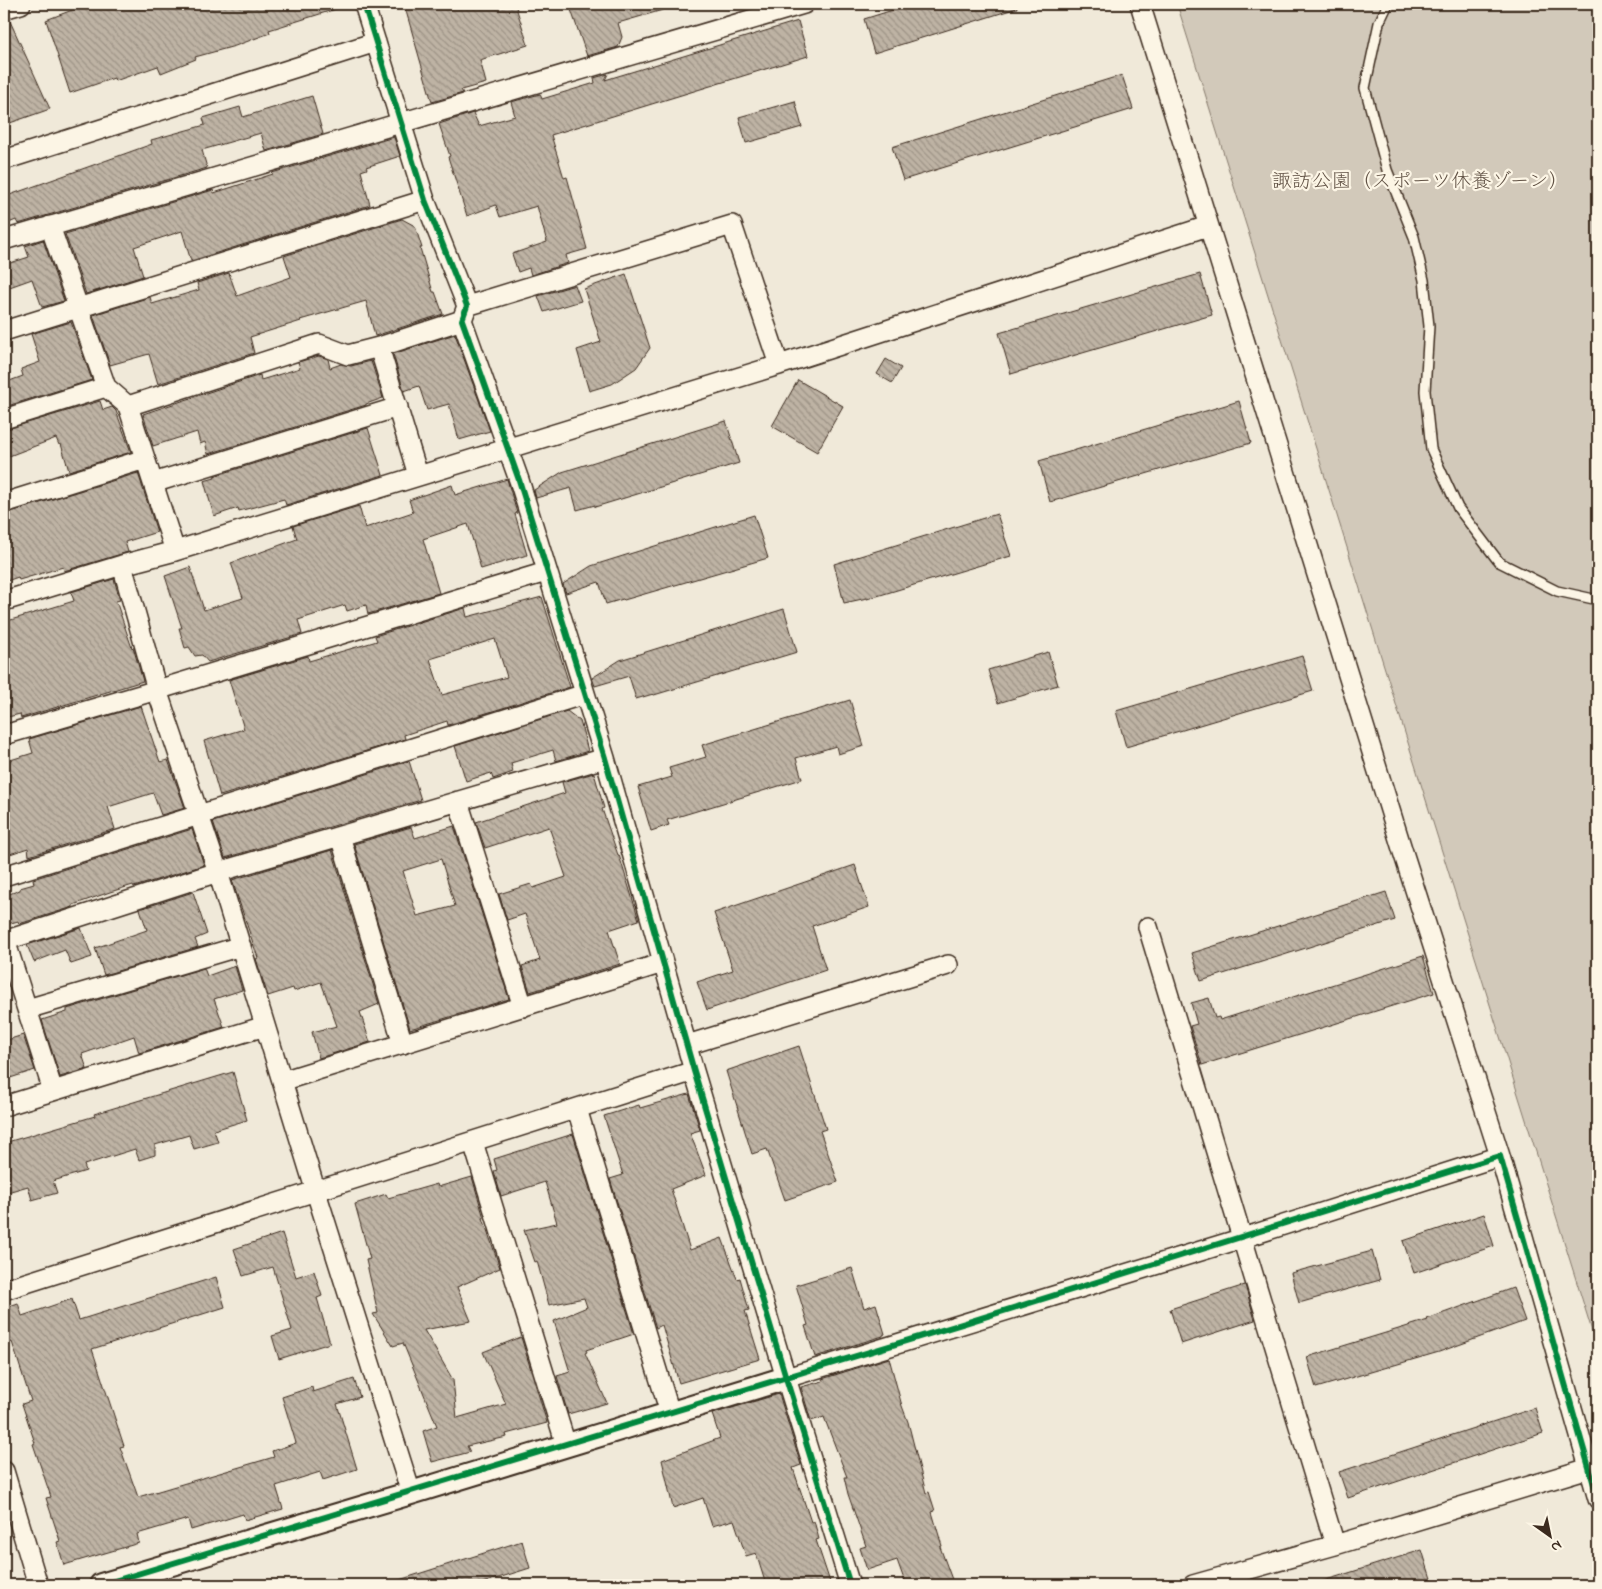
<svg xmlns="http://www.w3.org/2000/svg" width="1602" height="1589" font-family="'Indie Flower','Klee One',sans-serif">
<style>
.park{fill:#d2c9ba;stroke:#867a6c}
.building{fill:url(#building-back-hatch);stroke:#3b2a1e;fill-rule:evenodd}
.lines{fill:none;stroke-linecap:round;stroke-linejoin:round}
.service-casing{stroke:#3b2a1e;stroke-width:12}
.minor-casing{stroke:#3b2a1e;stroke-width:22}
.tertiary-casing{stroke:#3b2a1e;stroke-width:26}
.service{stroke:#fcf5e5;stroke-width:9}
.minor{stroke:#fcf5e5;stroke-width:19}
.tertiary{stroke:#fcf5e5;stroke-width:22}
.cycleway-casing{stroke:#fcf5e5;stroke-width:9}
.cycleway{stroke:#00873e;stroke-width:6}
.labels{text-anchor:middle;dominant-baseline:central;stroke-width:4.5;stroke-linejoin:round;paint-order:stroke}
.park-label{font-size:20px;fill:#615245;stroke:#fcf5e5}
</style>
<defs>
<pattern id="building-back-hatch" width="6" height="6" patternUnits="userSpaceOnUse" patternTransform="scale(1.25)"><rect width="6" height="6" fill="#beb3a4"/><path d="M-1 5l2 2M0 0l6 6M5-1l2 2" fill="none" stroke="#9c9285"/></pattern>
</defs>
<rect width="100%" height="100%" fill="#f0e9d9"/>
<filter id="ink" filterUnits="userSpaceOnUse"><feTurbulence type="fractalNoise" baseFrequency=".02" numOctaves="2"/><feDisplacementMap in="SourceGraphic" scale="10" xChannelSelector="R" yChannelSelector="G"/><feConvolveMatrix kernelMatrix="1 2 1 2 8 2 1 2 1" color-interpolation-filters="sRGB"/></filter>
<g filter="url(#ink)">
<path class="park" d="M1177 4H1598V1350Z"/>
<path class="building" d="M88 4H339V8L269 30 270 33 235 46 195 57 196 59 161 73 158 66 115 81 114 78 70 93 46 20Z
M404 4H515L528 45 480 60 486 83 461 90 463 93 432 102Z
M569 4H665L666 9 618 23 622 37 618 47 587 56Z
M912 4H1016L1017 8 874 53 864 19Z
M9 19 50 109 7 124 4 113V20Z
M798 21 808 56 551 135 564 178 567 177 587 249 566 255 568 263 531 275 529 268 518 272 512 254 547 242 537 206 500 217 496 205 467 216 448 157 450 156 439 124 473 113 479 126 515 116 511 102 540 94 542 99 595 83 594 78 608 74 605 80Z
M1122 75 1133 109 903 180 892 147Z
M312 96 323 134 266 151 261 133 202 150 207 168 18 224 16 220 4 225V197L152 144 151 140 205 125 203 118 240 107 243 117Z
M795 101 802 127 746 143 739 117Z
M394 137 400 156 366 167 367 169 361 171 370 205 191 261 182 231 134 247 143 276 86 294 65 234 213 190 214 193 273 174 272 173Z
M402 219 415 226 422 248H420L433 292H435L443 314 375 336 366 301 300 320 301 321 250 337 254 353 158 384 149 354 110 365 93 315 150 297 152 304 199 290 197 283 229 273 237 296 291 277 284 256Z
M43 240 64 301 42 307 32 279 4 289V265L29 257 25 246Z
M626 274 650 348 636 368 612 384 589 391 577 350 601 342 584 289Z
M1200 274 1212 315 1011 374 999 333Z
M575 285 581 301 544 312 538 296Z
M71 322 92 380 4 407V383L23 376 21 369 40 362 31 334Z
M455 334 490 431 459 440 449 404 427 410 419 386 404 391 393 354Z
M319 356 328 359 330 368 341 364 351 366 371 361 383 398 366 404V405L208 454 205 442 200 444 197 432 153 446 143 414 260 375 261 380 300 368 298 362Z
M886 359 901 368 892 383 877 374Z
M798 380 843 406 817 452 772 426Z
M100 401 103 410 112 407 116 411 131 452 69 471 61 444 59 445 56 438 4 458V430Z
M1239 401 1251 443 1050 502 1039 461Z
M726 421 739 463 595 507V505L577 510 571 488 536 498 534 490 562 472Z
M368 428 383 475 286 505 284 499 239 511 238 508 214 516 204 481 215 478 214 476Z
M138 473 157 532 125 542 128 552 64 571 63 567 19 580 18 577 4 582V514Z
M507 479 517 513 515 514 527 555 481 569 468 524 423 539 439 593 368 614 366 605 347 611 345 605 298 620 302 634 208 662 202 655 195 656 189 647 185 648 179 628H182L165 576 190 567 204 610 243 598 231 563 297 539 293 526 359 506 365 528 413 512 409 500 452 485 455 495Z
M997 514 1011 556 867 599V598L844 603 834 564Z
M754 515 768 558 624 600 623 599 606 604 599 582 566 593 563 584 591 566Z
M114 579 120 600 116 601 132 648 133 647 143 681 21 718 20 714 8 717 4 704V622L74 601 71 592Z
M542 597 570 687 448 725 447 721 404 735 405 739 220 796 204 741 244 729 229 680 308 656 309 661 377 641 375 636 465 608 467 617ZM495 639 507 677 442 695 430 659Z
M784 609 797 652 654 695 653 694 636 699 629 676 595 686 592 678 620 660Z
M1048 652 1058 685 998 703 988 670Z
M1302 656 1313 691 1126 747 1116 711Z
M850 700 864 746 838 754 836 746 796 758 802 779 667 820 669 825 651 831 638 787 672 777 669 768 706 757 702 745Z
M141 706 160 762 168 760 185 808 161 815 153 793 108 807 115 829 29 856 28 848 4 856V762L33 753 29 739Z
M567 711 580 721 588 751 556 761 553 750 511 763 513 772 493 779 491 773 466 781 455 746Z
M409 761 421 800 225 858 213 822Z
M594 773 604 808 602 809 618 855H619L639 920 609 930 620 964 530 992 522 966 540 960 525 914 507 920 499 894 531 884 533 888 566 877 549 827 485 848 476 822 565 793 562 782Z
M454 826 509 999 410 1029 354 844 411 827 415 838ZM441 859 455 906 417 916 403 871Z
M192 829 204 865 134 887 133 885 110 892 73 905V907L19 924 18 921 4 925V896L20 890V888L34 884 33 879Z
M332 850 379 1004 360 1012 370 1042 319 1058 312 1032 337 1026 321 982 294 991 293 988 268 996 256 959 258 958 232 880Z
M855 865 869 907 812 926 826 970 707 1010 697 982 733 970 714 913Z
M193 892 207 934 195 939 198 947 104 975 95 948 147 930 140 909Z
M1386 892 1395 920 1201 981 1192 953Z
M81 928 92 957 71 964 65 950 34 962 27 945Z
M1423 956 1434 993 1202 1065 1190 1026 1197 1024 1191 1003 1209 998 1215 1018 1219 1017 1220 1020Z
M235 966 242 990 214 999 224 1027 139 1053 134 1036 82 1054 87 1069 60 1077 42 1020 67 1012V1009L204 968 207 976Z
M23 1035 35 1070 4 1080V1041Z
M799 1046 826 1129 820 1131 838 1182 785 1200 767 1149 752 1154 726 1071Z
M233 1072 247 1120 214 1130 218 1142 194 1149 189 1135 155 1145V1155L139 1160 135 1149 84 1165 86 1171 53 1181 57 1193 32 1200 28 1186 4 1193V1143L95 1116 94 1114Z
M689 1094 700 1130 690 1133 706 1175 671 1189 690 1250 722 1238 737 1279 740 1278 749 1310 745 1311 760 1359 679 1383 662 1325 656 1328 610 1179 623 1175 604 1116 639 1105 640 1108Z
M573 1134 634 1334 586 1350 587 1352 585 1353 607 1403 568 1414 557 1376 570 1372 554 1321 587 1307 584 1298 549 1305 537 1261 535 1262 524 1230 557 1223 545 1182 501 1196 494 1171 497 1170 494 1159Z
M472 1177 484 1218H483L500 1268 457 1287 471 1321 424 1330 453 1380 457 1418 506 1404 483 1352 521 1337 547 1423 506 1434 507 1437 467 1446 470 1452 432 1462 423 1431 437 1426 403 1343 393 1346 373 1314 378 1313 366 1260 370 1259 355 1204 386 1194 388 1198 437 1184 438 1187Z
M1484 1214 1494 1246 1414 1273 1403 1241Z
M282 1233 296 1277 314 1271 322 1296 317 1298 330 1343 279 1359 272 1336 292 1330 273 1267 243 1276 234 1249Z
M1372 1251 1380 1280 1299 1303 1291 1273Z
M852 1268 864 1308 876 1304 885 1334 883 1335V1336L815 1357 805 1326 808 1325 796 1285Z
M216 1277 225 1307 92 1349 124 1446 120 1447 138 1497 274 1457 272 1451 296 1443 282 1397 312 1387 313 1392 354 1379 360 1397 337 1404 357 1469 323 1480 320 1472 276 1486 283 1509 245 1520 243 1514 191 1530 188 1519 137 1534 139 1543 64 1565 57 1542 60 1541 46 1498 51 1497 33 1444 35 1443 22 1404 31 1401 12 1342 4 1345V1308L18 1303 22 1316 72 1299 79 1320Z
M1245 1285 1255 1320 1181 1344 1170 1309Z
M1513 1288 1525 1321 1439 1352 1316 1388 1307 1357 1428 1320 1427 1319Z
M889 1358 902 1406 908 1422 926 1493 929 1492 935 1511 932 1512 942 1546 940 1547 954 1585H906L897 1560 867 1570 860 1548 866 1546 848 1494 844 1477H847L824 1417 811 1421 801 1387 823 1381 822 1379Z
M779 1394 801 1465 793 1468 811 1522 814 1521 819 1539 816 1540 831 1585H766L756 1553 746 1556 734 1520 712 1526 703 1498 673 1508 662 1460 720 1438 712 1414Z
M1535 1408 1543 1433 1348 1498 1339 1472Z
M522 1541 530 1568 476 1585H396V1581Z
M1422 1550 1433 1585H1323V1581Z"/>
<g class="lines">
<g class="service-casing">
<path id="service" d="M1388 4 1379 23 1365 88 1387 170 1414 237 1424 280 1429 326 1425 391 1431 449 1458 508 1499 562 1557 591 1598 600"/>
</g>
<g class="minor-casing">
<path id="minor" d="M364 4 425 200 467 306 462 320 519 480 605 758 694 1071 786 1378 850 1585
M1140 4 1403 852 1500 1156
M4 9 21 4
M4 160 376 42
M50 226 106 387 128 406 175 551
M4 240 804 4
M467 306 732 225 779 365
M4 331 425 200
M379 347 418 475
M128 406 319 344 348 355 379 347 462 320
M4 419 106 387
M153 483 398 407
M4 503 145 459
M122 565 157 690 218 872 316 1192 411 1493
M4 601 122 565 175 551 779 365 1208 226
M4 735 157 690 546 572
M458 801 523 1007
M340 836 403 1044
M4 876 585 694
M1148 927 1335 1545
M5 940 53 1091
M4 941 218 872 605 758
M27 1009 241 946
M687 1045 948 965
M282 1081 663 963
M4 1106 265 1026
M577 1109 670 1413
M473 1142 566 1445
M4 1290 694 1071
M786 1378 1243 1238 1500 1156 1598 1499
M4 1471 38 1585
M1193 1585 1335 1545 1589 1468"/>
</g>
<g class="tertiary-casing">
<path id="tertiary" d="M101 1585 411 1493 786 1378"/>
</g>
<use href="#service" class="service"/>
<use href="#minor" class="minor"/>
<use href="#tertiary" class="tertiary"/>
<g class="cycleway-casing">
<path id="cycleway" d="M364 4 425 200 467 306 462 320 519 480 605 758 694 1071 786 1378 850 1585
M101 1585C568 1446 1035 1303 1500 1156L1598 1499"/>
</g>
<use href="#cycleway" class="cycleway"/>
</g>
</g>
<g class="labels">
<g class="park-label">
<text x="1420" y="182">諏訪公園（スポーツ休養ゾーン）</text>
</g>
</g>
<rect width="1602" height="1589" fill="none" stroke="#fcf5e5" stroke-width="20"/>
<rect x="10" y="10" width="1582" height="1569" fill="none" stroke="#3b2a1e" stroke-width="2" filter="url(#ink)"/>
<g transform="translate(1550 1536) rotate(147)" stroke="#fcf5e5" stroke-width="4" paint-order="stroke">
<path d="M0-4L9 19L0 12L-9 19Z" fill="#3b2a1e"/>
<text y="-8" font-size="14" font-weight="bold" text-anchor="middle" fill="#3b2a1e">N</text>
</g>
</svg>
